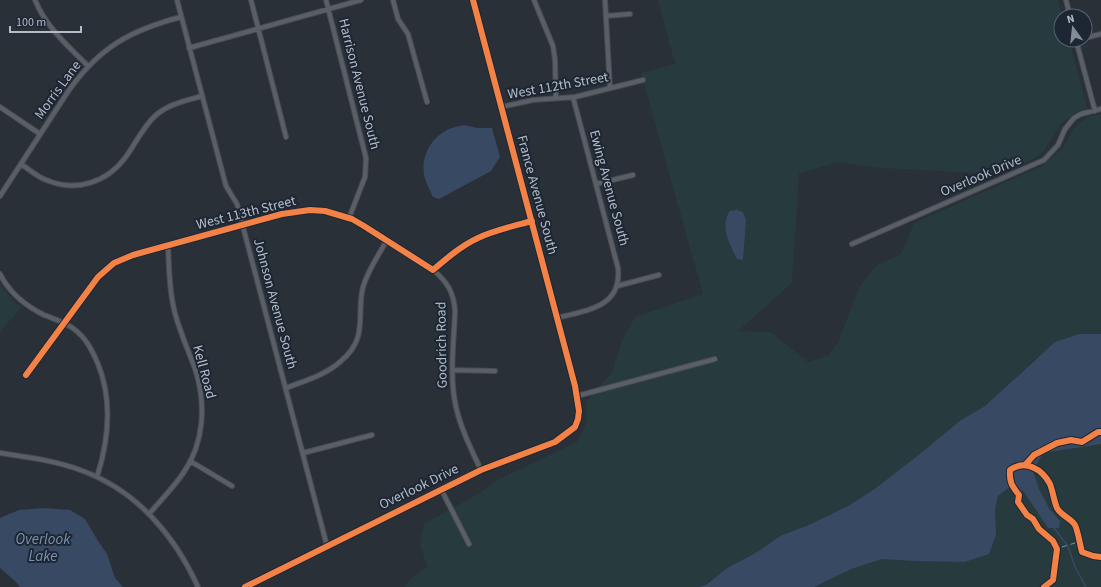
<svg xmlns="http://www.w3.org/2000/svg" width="1101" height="587" font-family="'Source Sans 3',sans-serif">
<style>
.green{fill:#273a3e}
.water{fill:#384963}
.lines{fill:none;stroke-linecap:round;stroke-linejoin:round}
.stream{stroke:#384963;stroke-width:1.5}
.ferry{stroke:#7c92b1;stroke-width:1;stroke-dasharray:5 4;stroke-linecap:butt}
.street-casing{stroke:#484c53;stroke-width:6}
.street{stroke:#5a5e66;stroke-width:4}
.cycleway-casing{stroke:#1d2633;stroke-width:8}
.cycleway{stroke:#f48246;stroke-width:6}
.labels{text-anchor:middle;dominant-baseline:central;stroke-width:4;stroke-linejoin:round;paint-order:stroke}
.street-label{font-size:14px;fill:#b4bcc9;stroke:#1d2633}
.water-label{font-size:15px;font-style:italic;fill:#7c92b1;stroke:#1d2633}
</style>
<rect width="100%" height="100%" fill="#2a3038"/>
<path class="green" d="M658 0H1058L1062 16H1061V40H1069L1087 108 1076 112 1061 124 1043 152 1032 160 994 174 882 168 837 162 799 174 792 283 738 331 771 332 808 362 829 355 838 342 860 286 876 266 901 254 914 223 1042 166 1063 148 1074 128 1089 116 1101 114V334H1079L1037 358 985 406 961 420 1101 376V587H730L780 536 759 551 727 568 702 587H405L410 579 427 567 420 543 424 524 478 494 499 479 577 442 587 422 586 402 612 372 623 339 635 317 703 294 641 73 675 64Z
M0 284 12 300 21 308 0 332Z"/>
<path class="water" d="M464 125 477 128H492L500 157 491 171 439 199 433 197C430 190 425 182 424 174 421 155 432 137 449 129 454 127 459 126 464 125Z
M737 210 743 212 746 220 743 260 737 259C730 245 719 225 730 211Z
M1079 334H1101V444L1043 453 1033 471 1039 489 1049 508 1060 521 1059 528H1048L1024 492 1011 486 998 496 995 509 996 535 989 554 965 562 914 561 882 559 851 569 814 587H700L707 584 727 568 759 551 780 536 809 525 850 505 876 488 916 457 961 420 985 406 1055 342Z
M44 508 70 510 85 519 98 541 107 554 115 578 123 587H20L15 581 0 568V518L19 510Z"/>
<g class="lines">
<path class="stream" d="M1054 528 1068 546 1075 567 1086 587"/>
<path class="ferry" d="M1062 547 1075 543"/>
<g class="street-casing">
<path id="street" d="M35 0C46 27 68 46 88 66
M177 0 226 186 237 204 327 546
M251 0 286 137
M326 0 366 158 365 177 349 218
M393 0 398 19 408 34 427 102
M534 0 553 46 555 60 556 98
M605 0 610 88
M1066 0 1070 16
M606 16 630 14
M1085 38 1101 34
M1076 40 1095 111
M189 48 361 0
M0 107 40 134
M501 107 533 100 575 97 643 80
M21 164C30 170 38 178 49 181 77 192 107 182 125 158 135 145 142 128 155 116 168 104 185 101 202 96
M596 184 633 175
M0 196 69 90C100 47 131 30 181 17
M852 244 1044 160 1058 145 1065 129 1074 118 1081 114 1101 109
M433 270C447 281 454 293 455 311 454 342 449 376 456 407 461 429 471 449 481 470
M0 274C9 292 26 306 44 315 54 319 65 322 74 329 86 338 92 350 98 364 113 401 109 439 97 477
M617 286 659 275
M557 318C586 310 622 308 618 268L573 97
M453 370 495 371
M26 375 98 277 114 263 133 255 282 214 310 210 325 211 352 219 364 226 433 270C447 258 461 246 478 238 495 230 514 226 532 221
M286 388C304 381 326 375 341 361 369 338 356 315 363 287 368 270 378 256 387 240
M577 396 715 359
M0 453C28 457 57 461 83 471 137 491 175 536 198 587
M303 453 372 435
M190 461 232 486
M441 489 469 544
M149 514C161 500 174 487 184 472 204 443 206 405 196 372 189 351 179 331 174 309 169 289 169 266 168 245
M245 587 481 470 555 442 575 427 578 419 579 411 575 386 473 0"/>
</g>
<use href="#street" class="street"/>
<g class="cycleway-casing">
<path id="cycleway" d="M26 375 98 277 114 263 133 255 282 214 310 210 325 211 352 219 364 226 433 270C447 258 461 246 478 238 495 230 514 226 532 221
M1026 464 1034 455 1057 443 1071 440 1082 442 1098 432H1101
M245 587 481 470 555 442 575 427 578 419 579 411 575 386 473 0
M1044 587 1053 580 1057 549 1053 541 1039 529 1033 519 1027 515 1018 502 1019 495C1012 486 1009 482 1010 470 1025 459 1042 469 1050 484 1053 492 1054 501 1057 508 1061 516 1071 518 1075 525 1078 531 1080 545 1082 552L1093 556 1101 557"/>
</g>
<use href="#cycleway" class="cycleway"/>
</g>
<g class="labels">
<g class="street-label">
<text transform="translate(359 84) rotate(76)">Harrison Avenue South</text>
<text transform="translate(558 86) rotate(-10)">West 112th Street</text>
<text transform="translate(58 90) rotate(-54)">Morris Lane</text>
<text transform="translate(981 176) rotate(-23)">Overlook Drive</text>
<text transform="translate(609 188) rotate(75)">Ewing Avenue South</text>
<text transform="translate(537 195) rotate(75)">France Avenue South</text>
<text transform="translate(246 213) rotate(-14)">West 113th Street</text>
<text transform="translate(275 304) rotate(75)">Johnson Avenue South</text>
<text transform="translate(442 345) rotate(-91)">Goodrich Road</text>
<text transform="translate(204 372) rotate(75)">Kell Road</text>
<text transform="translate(419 487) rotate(-26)">Overlook Drive</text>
</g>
<g class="water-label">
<text x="43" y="539">Overlook<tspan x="43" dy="17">Lake</tspan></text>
</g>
</g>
<g transform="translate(1073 28) rotate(345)"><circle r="19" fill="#1d2633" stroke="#59626f"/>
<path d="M0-3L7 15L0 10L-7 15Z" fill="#848b96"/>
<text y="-6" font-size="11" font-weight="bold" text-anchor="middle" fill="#b4bcc9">N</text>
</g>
<path d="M10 26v6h71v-6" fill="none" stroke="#b4bcc9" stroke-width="2"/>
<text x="16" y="26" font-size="12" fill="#b4bcc9" stroke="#1d2633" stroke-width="3" paint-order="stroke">100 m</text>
</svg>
